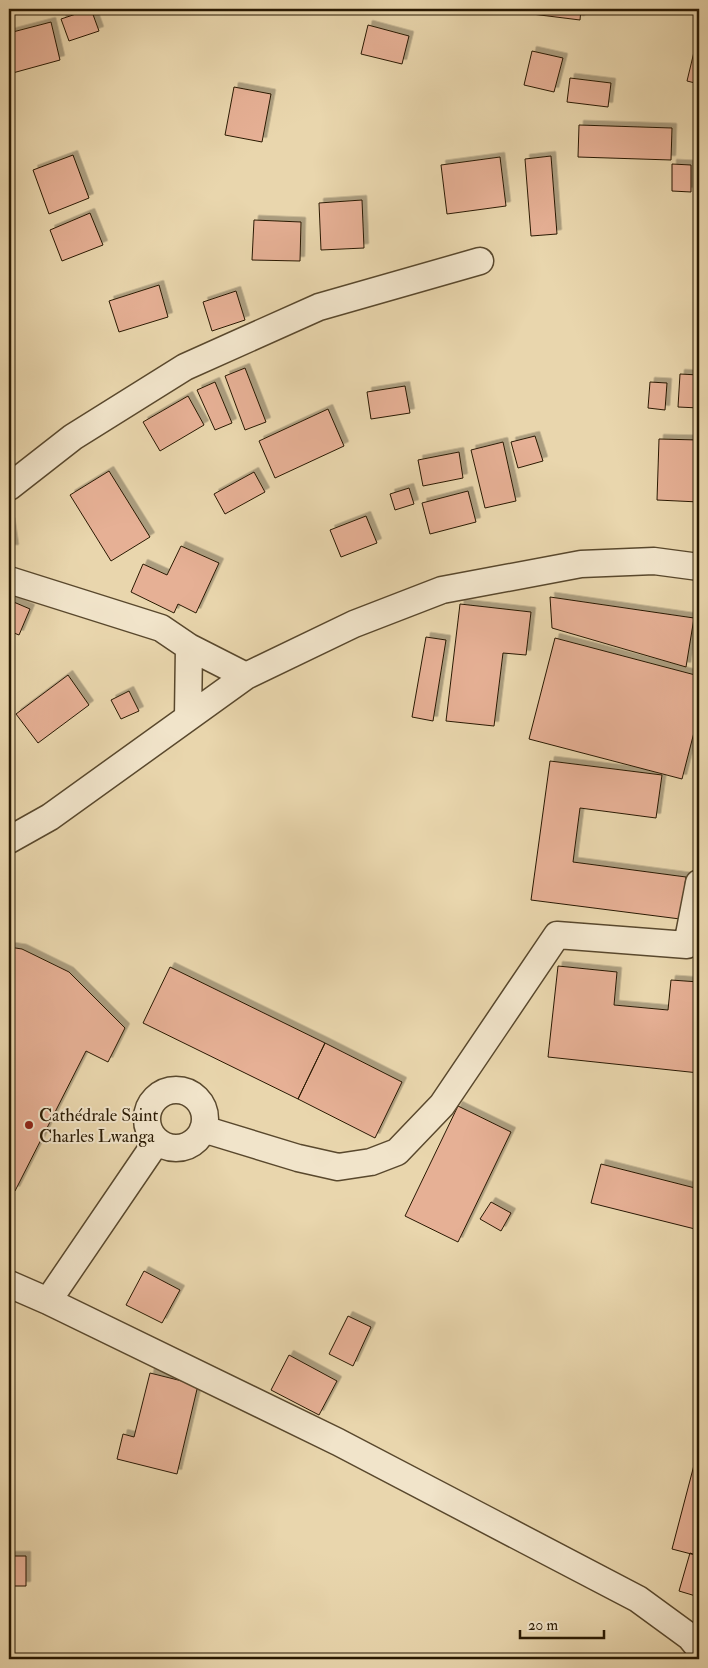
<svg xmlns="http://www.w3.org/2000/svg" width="708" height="1668" font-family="'IM FELL Double Pica',serif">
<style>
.building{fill:#e6b095;stroke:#291902;filter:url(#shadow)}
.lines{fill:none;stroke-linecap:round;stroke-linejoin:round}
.street-casing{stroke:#59482d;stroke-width:29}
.street{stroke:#f1e4ca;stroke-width:26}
.poi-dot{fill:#8f2418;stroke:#f1e4ca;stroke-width:2}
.labels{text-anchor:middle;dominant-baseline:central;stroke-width:4;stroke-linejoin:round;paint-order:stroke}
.poi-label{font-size:18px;fill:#291902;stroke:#f1e4ca;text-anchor:start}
</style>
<defs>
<filter id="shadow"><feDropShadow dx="4.5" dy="-4.5" stdDeviation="0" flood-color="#0004"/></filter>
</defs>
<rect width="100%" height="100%" fill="#e9d6ad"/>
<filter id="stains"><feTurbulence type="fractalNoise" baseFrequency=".004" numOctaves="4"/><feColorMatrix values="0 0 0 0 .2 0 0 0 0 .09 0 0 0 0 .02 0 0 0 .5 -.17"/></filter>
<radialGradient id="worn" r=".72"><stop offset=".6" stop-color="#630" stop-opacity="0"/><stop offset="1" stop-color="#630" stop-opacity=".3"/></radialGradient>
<path class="building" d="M91 9 99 31 69 41 61 19Z
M492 9H581L580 20Z
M51 22 60 60 9 74V33Z
M368 25 409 36 402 64 361 54Z
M699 31V84L687 81Z
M532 51 563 58 554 92 524 85Z
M570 78 611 83 608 107 567 102Z
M234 87 271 94 262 142 225 135Z
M579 125 672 128 671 160 578 157Z
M73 155 89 198 49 214 33 170Z
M551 156 557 234 531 236 525 159Z
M500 157 506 206 447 214 441 165Z
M672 164 691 165V192L672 191Z
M362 200 364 248 321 250 319 203Z
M90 213 103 245 62 261 50 230Z
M254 220 301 222 300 261 252 260Z
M159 285 168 317 119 332 109 301Z
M236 291 245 320 212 331 203 302Z
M245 368 266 422 245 430 225 376Z
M680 374 699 375V408L678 407Z
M215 382 232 423 215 430 197 390Z
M650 382 667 383 665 410 648 408Z
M405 386 410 413 371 419 367 392Z
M188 396 204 425 160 451 143 422Z
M328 409 344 446 275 478 259 441Z
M535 436 543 461 518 468 511 442Z
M659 439 699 440V502L657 500Z
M503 442 516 501 485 508 471 450Z
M459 452 463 478 423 486 418 460Z
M109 471 150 537 111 561 70 495Z
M254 472 265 492 225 514 214 494Z
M409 488 414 504 395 510 390 494Z
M468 491 476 522 430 534 422 503Z
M366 516 377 543 341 557 330 530Z
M9 522H10L14 549H9Z
M181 546 219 563 196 613 178 604 174 613 131 592 143 564 167 575Z
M550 597 694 618 686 667 552 628Z
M9 600 30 609 19 635 9 631Z
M460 604 531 612 526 655 503 653 494 726 446 721Z
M426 637 446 640 433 721 412 717Z
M555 638 699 676V713L682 779 529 739Z
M68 675 89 705 38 743 16 714Z
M129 691 139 711 121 719 111 700Z
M550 761 662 775 656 818 580 808 573 862 686 877 680 919 531 900Z
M9 947 22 949 69 972 125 1028 108 1062 86 1051 15 1191 9 1188Z
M558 966 617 972 614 1005 668 1010 671 980 699 982V1073L548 1057Z
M170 967 325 1043 298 1099 143 1023Z
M325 1043 402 1082 375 1138 298 1099Z
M458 1106 511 1132 458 1242 405 1216Z
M601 1164 699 1189V1230L591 1203Z
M491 1202 511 1213 501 1231 480 1219Z
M144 1271 180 1290 162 1323 126 1305Z
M348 1316 371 1327 353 1366 329 1354Z
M289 1355 337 1381 319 1415 271 1390Z
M150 1373 198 1385 177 1474 117 1459 123 1434 134 1437Z
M699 1446V1556L672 1549Z
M690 1553 699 1556V1597L679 1591Z
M9 1556H26V1586H9Z"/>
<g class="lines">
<g class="street-casing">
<path id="street" d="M9 487 73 437 185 367 319 307 480 261
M9 580 161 628 189 647 246 676
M188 717 189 647
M9 840 50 817 246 676 354 624 442 590 581 564 654 561 699 567
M147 1119a29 29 0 1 1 58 0a29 29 0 1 1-58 0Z
M203 1129 298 1158 338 1167 371 1162 397 1152 442 1105 557 935 687 945 699 883
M9 1284 48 1301 157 1141
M48 1301 338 1442 638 1599 690 1637 699 1648"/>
</g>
<use href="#street" class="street"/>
</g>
<circle class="poi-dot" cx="29" cy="1125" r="5"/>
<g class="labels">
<g class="poi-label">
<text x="39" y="1115">Cathédrale Saint<tspan x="39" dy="21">Charles Lwanga</tspan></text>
</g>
</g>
<rect width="708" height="1668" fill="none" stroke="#e9d6ad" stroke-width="30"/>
<rect x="10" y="10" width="688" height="1648" fill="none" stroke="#291902" stroke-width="2.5"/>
<rect x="15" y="15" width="678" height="1638" fill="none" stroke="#291902"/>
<path d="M520 1630v8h84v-8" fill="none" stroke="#291902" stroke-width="2.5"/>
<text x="528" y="1630" font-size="15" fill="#291902" stroke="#f1e4ca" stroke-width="4" paint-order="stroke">20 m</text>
<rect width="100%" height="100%" filter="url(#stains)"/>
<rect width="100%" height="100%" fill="url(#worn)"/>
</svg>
